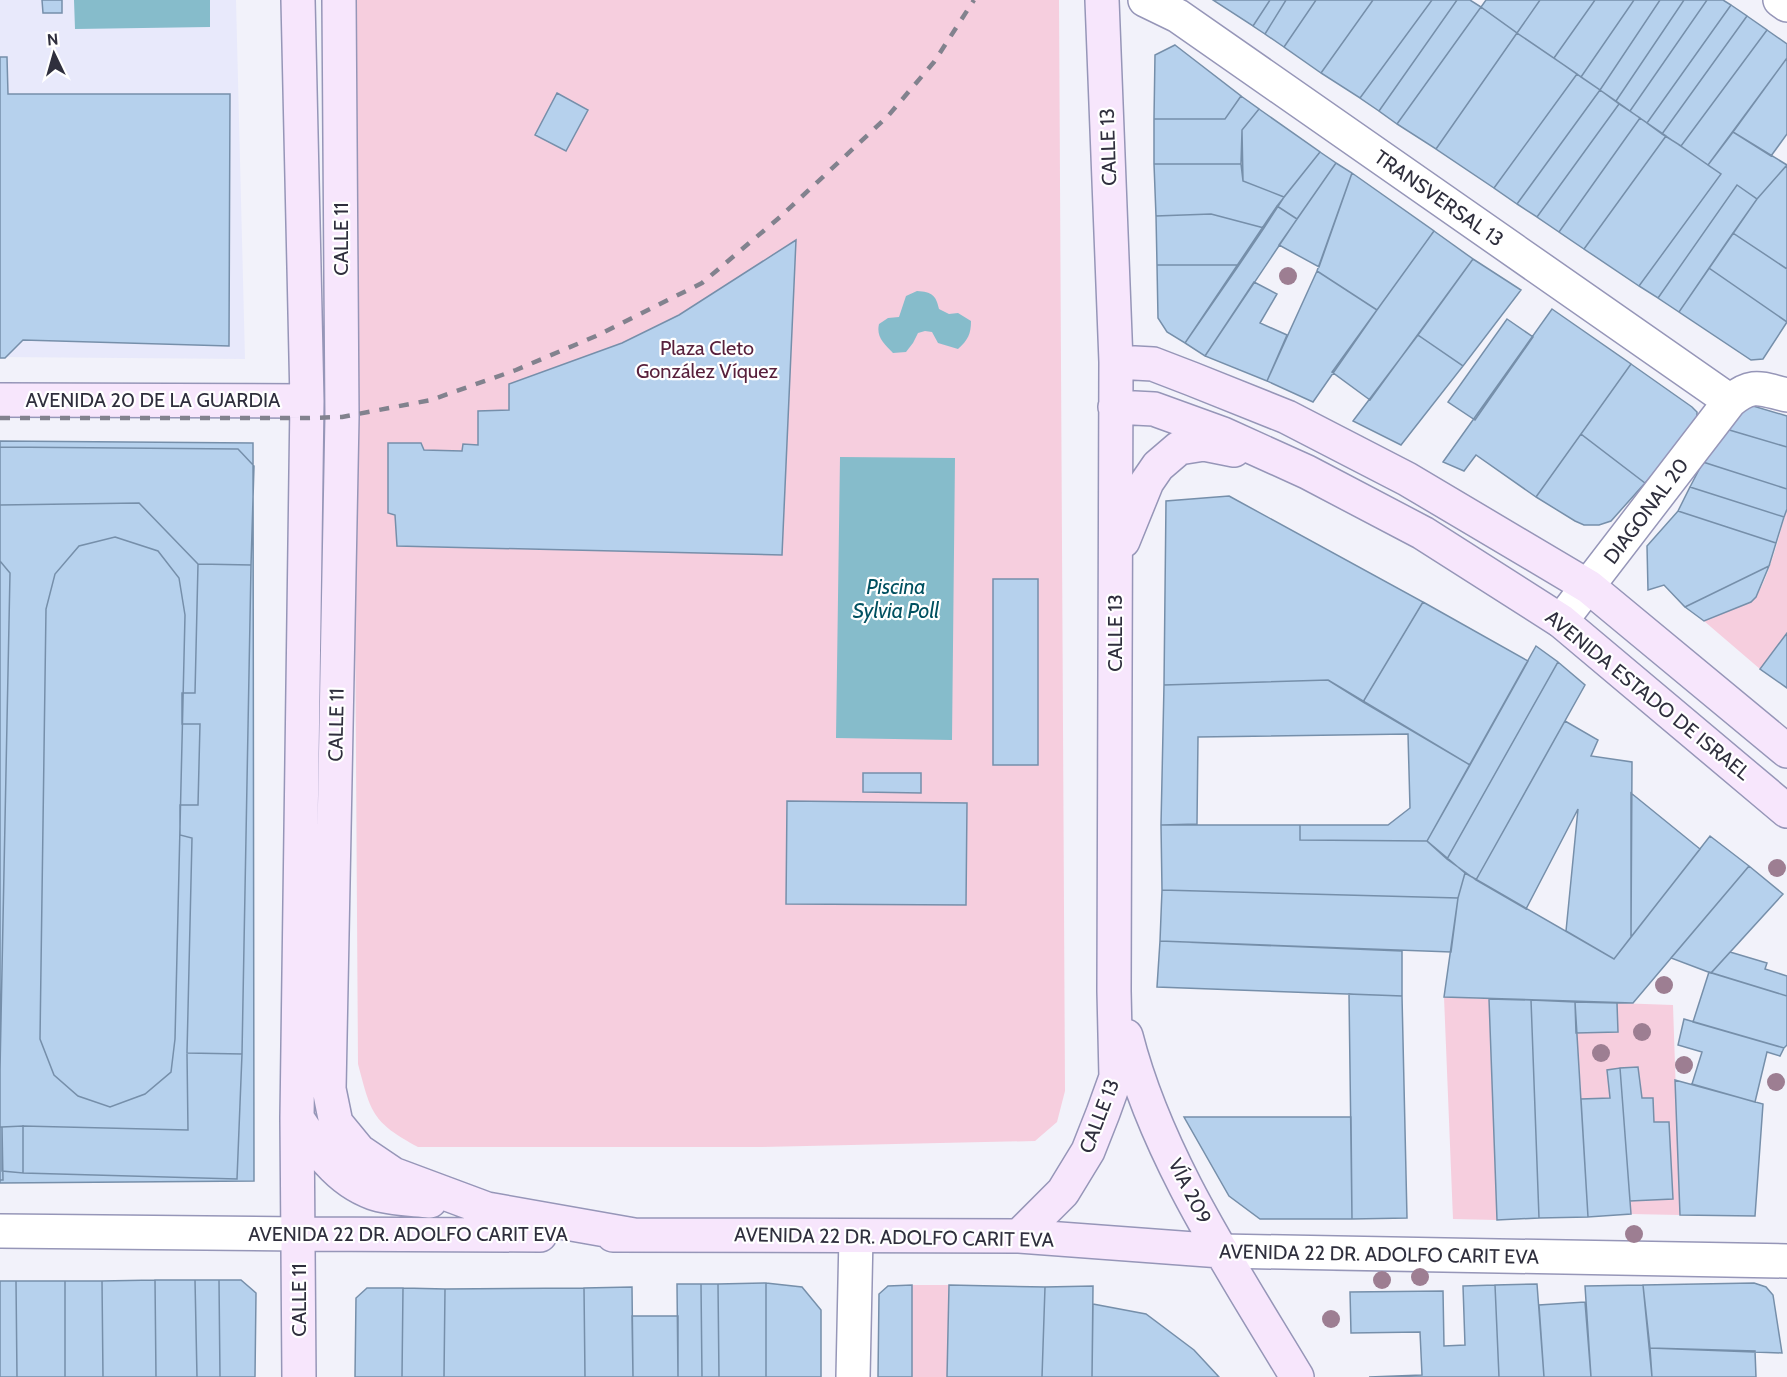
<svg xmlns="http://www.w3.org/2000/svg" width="1787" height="1377" font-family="Cabin,sans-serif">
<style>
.built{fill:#e8e9fb}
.green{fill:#f6cede}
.water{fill:#86bccb}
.building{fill:#b6d1ed;stroke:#768faa;stroke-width:1.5}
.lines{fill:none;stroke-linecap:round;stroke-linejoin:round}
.minor-casing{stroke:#9696b8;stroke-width:36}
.secondary-casing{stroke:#9696b8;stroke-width:36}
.minor{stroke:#fff;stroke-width:33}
.secondary{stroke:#f7e6fc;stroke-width:33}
.rail{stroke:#82828e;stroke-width:4.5;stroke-dasharray:10 10;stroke-linecap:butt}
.tree{fill:#9d7e92}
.labels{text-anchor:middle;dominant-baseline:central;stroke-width:4.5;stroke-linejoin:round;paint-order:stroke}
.street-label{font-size:20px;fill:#2f2f3d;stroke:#fff}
.park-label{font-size:20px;fill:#58203c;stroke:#fff}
.water-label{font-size:21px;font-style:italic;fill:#005060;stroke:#fff}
</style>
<rect width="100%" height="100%" fill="#f2f2fa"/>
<path class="built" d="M0 0H236L245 359 0 357Z"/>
<path class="green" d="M351 0H1059L1065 1091 1057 1122 1035 1141 759 1147H418C372 1122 371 1113 358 1064Z
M1787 509V633L1760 669 1704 621 1751 602C1767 588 1780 531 1787 509Z
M1444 997 1489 999 1497 1220 1453 1219Z
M1617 1003 1673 1005 1680 1215 1631 1214 1630 1201 1668 1122H1654L1653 1098H1642L1638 1067 1607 1070 1610 1098 1581 1099 1576 1033 1618 1032Z
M912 1285H949L947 1377H912Z"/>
<path class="water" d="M74 0H210V27L75 29Z
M917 291C932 292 936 295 939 309L949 314 958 313 971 321C971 334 968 340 958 349L938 343 932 332 925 331 918 333 913 343 906 352 893 353C884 344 876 337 879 324L888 318 899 317 906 296Z
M840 457 955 458 952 740 836 738Z"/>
<path class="building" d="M42 0H62V13H43Z
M1213 0H1270L1253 26Z
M1270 0H1286L1265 34 1253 26Z
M1286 0H1316L1284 47 1265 34Z
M1316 0H1373L1321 73 1284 47Z
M1373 0H1432L1360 98 1321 73Z
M1432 0H1457L1379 111 1360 98Z
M1457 0H1470L1481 7 1397 124 1379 111Z
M1486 0H1540L1517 33 1481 7Z
M1540 0H1595L1554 58 1517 33Z
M1595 0H1634L1581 77 1554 58Z
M1634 0H1660L1600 90 1581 77Z
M1660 0H1684L1616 101 1600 90Z
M1684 0H1707L1630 111 1616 101Z
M1707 0H1723L1731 5 1647 123 1630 111Z
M1731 5 1747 16 1662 134 1647 123Z
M1481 7 1517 33 1436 149 1397 124Z
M1747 16 1767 30 1681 146 1662 134Z
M1767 30 1787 44V58L1708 165 1681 146Z
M1517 33 1577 74 1494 188 1436 149Z
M1175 45 1241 96 1225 119H1154L1155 55Z
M0 57H7L8 94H230L229 346 23 340 5 358H0Z
M1787 58V134L1771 156 1733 132Z
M1577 74 1600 90 1517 204 1494 188Z
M1600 90 1619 104 1537 217 1517 204Z
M557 93 588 110 566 151 535 135Z
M1241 96 1259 109 1242 130 1241 164H1154V119H1225Z
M1619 104 1640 118 1559 232 1537 217Z
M1259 109 1320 152 1284 197 1243 181 1242 130Z
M1640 118 1666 136 1584 249 1559 232Z
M1733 132 1787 165 1757 199 1737 185 1658 298 1639 286 1721 174 1708 165Z
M1666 136 1721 174 1639 286 1584 249Z
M1320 152 1336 163 1297 219 1277 206Z
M1336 163 1352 173 1319 267 1279 245Z
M1154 164H1241L1243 181 1284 197 1264 228 1211 214 1156 216Z
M1787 165V269L1733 233 1757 199Z
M1352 173 1434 231 1377 310 1317 271Z
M1737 185 1757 199 1679 312 1658 298Z
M1277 206 1297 219 1205 356 1185 343Z
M1211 214 1264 228 1239 265H1157L1156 216Z
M1434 231 1473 259 1370 400 1332 372Z
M1733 233 1787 269V322L1709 268Z
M796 240 782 555 397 546 395 515 388 513V443H421L424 450 462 451 463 444 478 445V411L509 410V384L622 343 679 315Z
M1473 259 1521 290 1463 366 1418 335Z
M1157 265H1239L1185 343 1167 332 1158 318Z
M1709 268 1787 322 1763 359 1751 360 1679 312Z
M1317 271 1377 310 1313 402 1267 381Z
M1254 282 1277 294 1260 323 1287 335 1267 381 1205 356Z
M1552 309 1631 364 1536 497 1476 455 1464 471 1443 462Z
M1507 319 1533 337 1475 420 1448 402Z
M1418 335 1463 366 1401 445 1353 421Z
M1631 364 1692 407 1697 412V424L1645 483 1581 434Z
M1743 403 1787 416V447L1726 429Z
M1726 429 1787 447V489L1703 462Z
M1581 434 1645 483 1611 521 1599 525H1584L1575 521 1536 497Z
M0 441 253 443 254 1181 0 1183Z
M0 447 238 449 254 466 251 565 198 564 139 503 0 505Z
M1703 462 1787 489V509L1784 517 1690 487Z
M1690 487 1784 517 1776 543 1678 511Z
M1229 496 1423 602 1363 702 1328 680 1164 685 1166 501Z
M1678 511 1776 543 1769 566 1685 607 1664 585 1648 590 1647 546Z
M115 537 158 551 179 578 185 615 175 1039 171 1072 145 1094 110 1107 78 1096 54 1075 40 1039 46 609 55 574 79 546Z
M0 561 10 573 0 1070Z
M198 564 251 565 242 1054 187 1053 192 838 180 835V805H198L200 724H182V693H195Z
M1769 566 1756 597 1751 602 1704 621 1685 607Z
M993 579H1038V765H993Z
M1423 602 1528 661 1470 765 1363 702Z
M1787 633V688L1760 669Z
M1536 646 1558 662 1447 859 1427 841Z
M1558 662 1585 685 1476 880 1447 859Z
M1328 680 1470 765 1427 841 1300 840V825H1388L1410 808 1408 734 1198 737 1197 824 1161 825 1164 685Z
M1565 721 1598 740 1591 756 1632 762 1631 937 1614 959 1566 931 1578 809 1526 909 1476 880Z
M863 773H921V793L863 792Z
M1631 793 1700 849 1631 937Z
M787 801 967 803 966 905 786 904Z
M1161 825H1300V840L1427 841 1465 873 1458 898 1162 890Z
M1710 836 1749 866 1633 1003 1444 997 1458 898 1465 873 1614 959Z
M1749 866 1783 894 1711 973 1671 958Z
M1162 890 1458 898 1451 952 1160 941Z
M1160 941 1402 951V996L1157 987Z
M1730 952 1767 963 1765 969 1787 976V996L1711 973Z
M1709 972 1787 996V1045L1784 1048 1693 1022Z
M1349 994 1402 996 1407 1218 1352 1219Z
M1489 999 1531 1000 1539 1218 1497 1220Z
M1531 1000 1575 1002 1588 1217 1539 1218Z
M1575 1002 1617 1003 1618 1032 1576 1033Z
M1684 1019 1784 1048 1780 1056 1767 1052 1755 1102 1692 1084 1702 1052 1678 1045Z
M187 1053 242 1054 237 1179 23 1173V1126L188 1130Z
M1638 1067 1642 1098H1653L1654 1122H1669L1673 1199 1630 1201 1620 1068Z
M1620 1068 1631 1214 1588 1217 1581 1099 1610 1098 1607 1070Z
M1675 1080 1763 1104 1755 1216 1680 1215Z
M1184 1117H1351L1352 1219H1260L1229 1196Z
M23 1126V1173L2 1171V1127Z
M0 1127H2L3 1180H0Z
M155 1280 156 1377H103L102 1281Z
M155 1280H195L197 1377H156Z
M195 1280H219L220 1377H197Z
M219 1280H241L256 1293 255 1377H220Z
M0 1281H16L17 1377H0Z
M16 1281H65V1377H17Z
M65 1281H102L103 1377H65Z
M766 1283 802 1287 821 1310V1377H766Z
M766 1283V1377H719L718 1284Z
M1754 1283 1766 1287 1773 1295 1782 1353 1650 1348 1643 1285Z
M677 1284H701L702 1377H678Z
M701 1284H718L719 1377H702Z
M1537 1284 1544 1377H1499L1495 1285Z
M912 1285V1377H878L879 1294 888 1286Z
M949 1285 1045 1287 1042 1377H947Z
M1495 1285 1499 1377H1369L1422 1375 1420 1332 1351 1333 1350 1292 1443 1291 1444 1346 1465 1345 1463 1286Z
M1643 1285 1652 1377H1591L1585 1286Z
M1093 1286 1092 1377H1042L1045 1287Z
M632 1287 633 1377H585L584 1288Z
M367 1288H403L402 1377H355L356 1298Z
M403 1288 445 1289 444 1377H402Z
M584 1288 585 1377H444L445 1289Z
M1585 1302 1591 1377H1544L1539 1305Z
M1093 1304 1146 1314 1194 1350 1219 1377H1092Z
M632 1316H678V1377H633Z
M1650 1348 1755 1351 1756 1377H1652Z"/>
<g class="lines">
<g class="minor-casing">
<path id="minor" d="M1145 0 1178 16 1730 401
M1780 0 1787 5
M1561 621 1730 401C1753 382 1761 389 1787 395
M0 1231 299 1234
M1221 1251 1787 1261
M853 1377 856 1236"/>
</g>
<g class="secondary-casing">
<path id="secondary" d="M298 0 307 401 297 1118 299 1377
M339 0 342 417 329 1089 336 1123 359 1151 393 1174 487 1209 634 1235
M1116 362 1153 364 1192 379 1287 417 1407 479 1589 587 1787 751
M0 400 307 401
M1115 407 1154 409 1223 434 1307 472 1423 533 1561 621 1787 811
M1123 541 1147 482 1158 466 1179 448 1204 444 1234 450
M1126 1036C1157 1158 1233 1270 1297 1377
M297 1118C317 1149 337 1180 373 1193 390 1199 412 1199 430 1201
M299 1234 540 1235
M613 1235 1019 1236 1221 1251
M1019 1236 1063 1192 1088 1151 1103 1113 1116 1077 1114 991 1116 362 1102 0"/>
</g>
<use href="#minor" class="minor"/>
<use href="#secondary" class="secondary"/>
<path class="rail" d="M0 418H307L342 417 431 400 516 370 596 336 702 283 780 217 888 116 934 62 974 0"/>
</g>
<g class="tree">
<circle cx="1288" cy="276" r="9"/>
<circle cx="1777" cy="868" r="9"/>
<circle cx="1664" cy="985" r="9"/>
<circle cx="1642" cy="1032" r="9"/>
<circle cx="1601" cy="1053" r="9"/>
<circle cx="1684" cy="1065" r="9"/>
<circle cx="1776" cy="1082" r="9"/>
<circle cx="1634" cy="1234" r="9"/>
<circle cx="1420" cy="1277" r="9"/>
<circle cx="1382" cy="1280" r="9"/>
<circle cx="1331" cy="1319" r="9"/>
</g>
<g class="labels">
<g class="street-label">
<text transform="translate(1108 147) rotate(-92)">CALLE 13</text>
<text transform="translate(1439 198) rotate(35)">TRANSVERSAL 13</text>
<text transform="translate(341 239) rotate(-90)">CALLE 11</text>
<text x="153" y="400">AVENIDA 20 DE LA GUARDIA</text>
<text transform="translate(1646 511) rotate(-53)">DIAGONAL 20</text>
<text transform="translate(1115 633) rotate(-90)">CALLE 13</text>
<text transform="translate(1648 695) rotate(39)">AVENIDA ESTADO DE ISRAEL</text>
<text transform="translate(336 725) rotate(-89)">CALLE 11</text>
<text transform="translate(1099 1116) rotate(-69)">CALLE 13</text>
<text transform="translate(1190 1191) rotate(63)">VÍA 209</text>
<text x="408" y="1234">AVENIDA 22 DR. ADOLFO CARIT EVA</text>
<text transform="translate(894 1237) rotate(1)">AVENIDA 22 DR. ADOLFO CARIT EVA</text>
<text transform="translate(1379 1254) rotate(1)">AVENIDA 22 DR. ADOLFO CARIT EVA</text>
<text transform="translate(299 1300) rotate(-90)">CALLE 11</text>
</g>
<g class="park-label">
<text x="707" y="348">Plaza Cleto<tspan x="707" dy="23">González Víquez</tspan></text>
</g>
<g class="water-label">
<text x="896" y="586">Piscina<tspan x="896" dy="24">Sylvia Poll</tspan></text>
</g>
</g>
<g transform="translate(54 54) rotate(355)" stroke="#ffffff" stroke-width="4.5" paint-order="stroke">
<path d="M0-4.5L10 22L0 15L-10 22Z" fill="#2f2f3d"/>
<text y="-9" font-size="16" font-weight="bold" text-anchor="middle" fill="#2f2f3d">N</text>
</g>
</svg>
